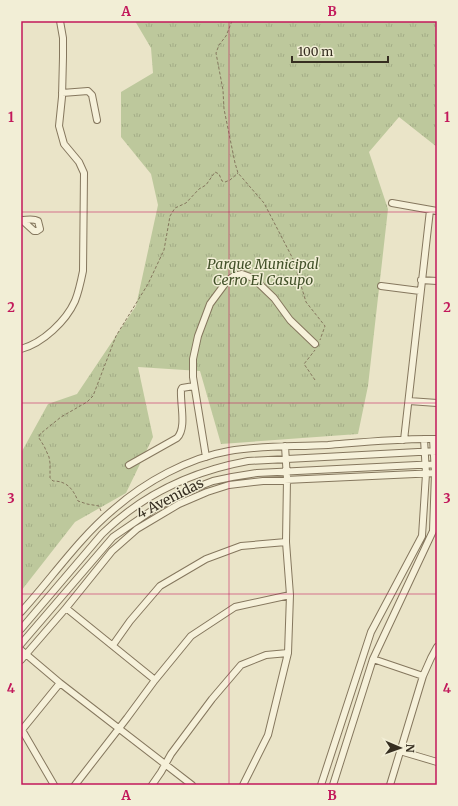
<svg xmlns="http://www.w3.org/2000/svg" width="458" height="806" font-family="Merriweather,serif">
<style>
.grass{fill:url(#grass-tufts)}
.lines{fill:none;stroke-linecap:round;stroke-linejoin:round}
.minor-casing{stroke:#85775e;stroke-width:8}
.path{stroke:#85775e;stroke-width:1;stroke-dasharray:3 2;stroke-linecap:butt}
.minor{stroke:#f6f1da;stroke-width:6}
.grid{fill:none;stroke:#c2185b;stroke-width:1;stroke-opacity:0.55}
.labels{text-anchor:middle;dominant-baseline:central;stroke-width:3;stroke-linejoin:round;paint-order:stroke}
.park-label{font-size:14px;font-style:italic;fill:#425129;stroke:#f2eed6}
.street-label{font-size:14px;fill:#362e21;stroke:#f2eed6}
.neatline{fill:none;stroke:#c2185b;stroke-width:1.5}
.grid-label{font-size:13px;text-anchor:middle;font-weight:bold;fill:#c2185b}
</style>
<defs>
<pattern id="grass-tufts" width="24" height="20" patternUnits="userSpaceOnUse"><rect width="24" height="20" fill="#bdc89c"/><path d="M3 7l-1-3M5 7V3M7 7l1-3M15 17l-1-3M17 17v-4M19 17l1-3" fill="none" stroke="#a3ac86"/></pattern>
</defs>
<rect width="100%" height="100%" fill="#eae4c8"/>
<path class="grass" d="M135 21H437V147L399 117 369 152 388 209 368 386 358 434 221 444 200 371 138 367 153 437 126 493 75 522 21 591V453L48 404 77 394 136 306 158 205 151 174 121 137V92L153 73 151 48Z"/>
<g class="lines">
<g class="minor-casing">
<path id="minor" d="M62 93 88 91 92 95 97 120
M392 203 437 211
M21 220C27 220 33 218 38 221L40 229 37 231H34L22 220
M421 280 437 281
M381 286 420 291
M21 349C43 343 66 321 75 301 79 291 81 281 83 271L84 173 79 162 64 144 59 126 62 97 63 57V38L60 21
M409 401 437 403
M404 440 430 210
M206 457 193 377V359L198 336 210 304 227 281 234 276 242 274 253 278 274 298 290 320 315 344
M129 465 177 438C187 428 180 404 181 390L182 388 194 386
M66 608 155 680
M21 612C52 578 78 539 114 509 145 482 188 458 229 451 262 445 295 447 328 445 364 442 401 438 437 439
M21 629 102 534C142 495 193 471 248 461L437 451
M21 644 113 537 154 509 187 491 213 481 232 477 257 473 437 464
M113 645 130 621 160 586 206 559 241 546 286 542
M21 650 60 683 192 785
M373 659 423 676
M21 660 66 608 112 551 137 529 179 504 207 492 229 485 263 481 437 473
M22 730 54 785
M21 731 60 683
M400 751 437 762
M75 785 127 718 155 680 191 636 235 607 290 595
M152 785 161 772 171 754 212 699 241 665 266 655 288 653
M243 785 268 735 288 653 290 595 286 542 287 479 285 446
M321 785 371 632 422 536 426 474 424 439
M333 785 373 659 433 531 435 473 433 439
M390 785 423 676 431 658 437 647"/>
</g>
<path class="path" d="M232 21 226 36 219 45 216 53 223 90 224 109 235 163 238 173 264 203 293 259 306 302 325 326 320 340
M315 380 304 364 315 350
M101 511 99 506 87 504 78 501C73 489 67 481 53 481L50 478V463L49 457 44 446 39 438 40 434 61 417 87 402 93 396 116 336 148 284 164 250 170 216 175 208 186 203 199 189 206 185 215 172 219 174 222 181 225 182 230 180 238 173"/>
<use href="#minor" class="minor"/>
</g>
<path class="grid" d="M229 21V785M21 212H437M21 403H437M21 594H437"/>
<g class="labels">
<g class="park-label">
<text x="263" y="264">Parque Municipal<tspan x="263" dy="16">Cerro El Casupo</tspan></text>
</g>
<g class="street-label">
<text transform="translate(170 498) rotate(-27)">4 Avenidas</text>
</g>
</g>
<rect width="458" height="806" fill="none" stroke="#f2eed6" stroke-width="44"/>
<g transform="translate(400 748) rotate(92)" stroke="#f2eed6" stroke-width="3" paint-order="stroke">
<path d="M0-3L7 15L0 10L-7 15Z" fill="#362e21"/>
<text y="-6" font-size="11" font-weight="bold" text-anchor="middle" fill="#362e21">N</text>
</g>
<path d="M292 56v6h96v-6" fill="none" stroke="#362e21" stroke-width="2"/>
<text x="298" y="56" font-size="12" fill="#362e21" stroke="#f2eed6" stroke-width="3" paint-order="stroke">100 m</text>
<rect x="22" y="22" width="414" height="762" class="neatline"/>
<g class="grid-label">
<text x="126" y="16">A</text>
<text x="332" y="16">B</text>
<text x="11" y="122">1</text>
<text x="447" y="122">1</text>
<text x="11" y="312">2</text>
<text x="447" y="312">2</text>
<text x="11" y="503">3</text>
<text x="447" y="503">3</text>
<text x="11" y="693">4</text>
<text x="447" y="693">4</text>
<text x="126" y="800">A</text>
<text x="332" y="800">B</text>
</g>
</svg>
